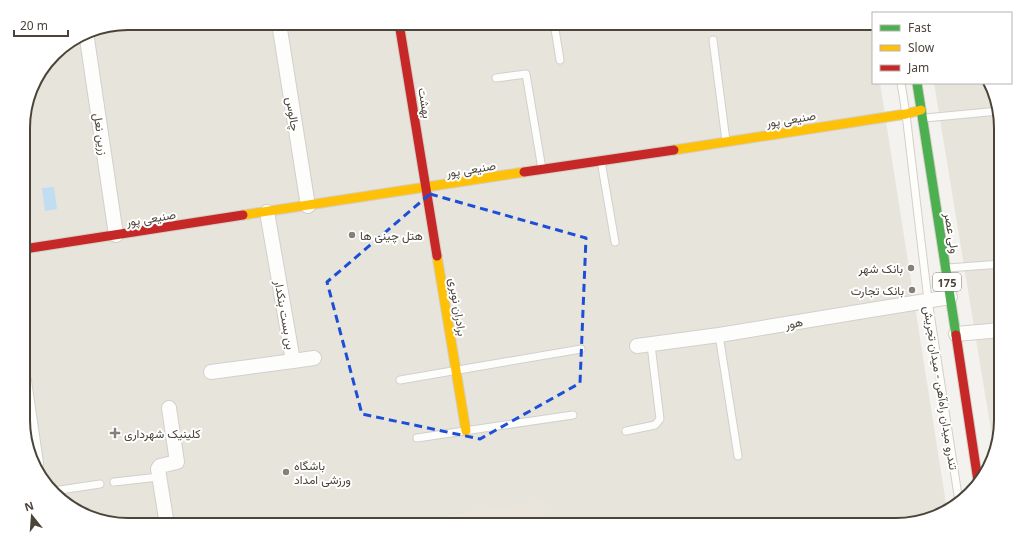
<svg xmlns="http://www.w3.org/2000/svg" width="1024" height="548" font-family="'Noto Sans',Vazirmatn,sans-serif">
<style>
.residential{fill:#e7e4dc}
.education{fill:#eae5da}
.water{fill:#c0ddf1}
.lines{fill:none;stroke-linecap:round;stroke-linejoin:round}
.lane-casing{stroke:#d2d0cb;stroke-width:9}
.street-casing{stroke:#d2d0cb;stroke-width:16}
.fast-casing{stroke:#d3cfc5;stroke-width:11}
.slow-casing{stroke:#d3cfc5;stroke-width:11}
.jam-casing{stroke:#d3cfc5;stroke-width:11}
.lane{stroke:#fdfdfc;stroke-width:7}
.street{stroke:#fdfdfc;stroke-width:14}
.fast{stroke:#4caf50;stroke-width:9}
.slow{stroke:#ffc107;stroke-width:9}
.jam{stroke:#c62828;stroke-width:9}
.marked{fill:none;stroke:#1d4ed8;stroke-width:3;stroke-dasharray:8 5;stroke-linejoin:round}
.poi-dot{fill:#868178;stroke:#fff;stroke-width:1.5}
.labels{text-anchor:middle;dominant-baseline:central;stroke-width:4;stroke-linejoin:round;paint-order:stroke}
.shield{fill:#fff;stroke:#817c74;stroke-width:1}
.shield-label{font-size:11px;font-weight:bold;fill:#4b4439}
.street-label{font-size:12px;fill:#4b4439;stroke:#fff}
.poi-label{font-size:12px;fill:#4b4439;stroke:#fff;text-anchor:start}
.rim{fill:none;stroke:#4b4439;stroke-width:2}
</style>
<rect width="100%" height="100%" fill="#f4f2ee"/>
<path class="residential" d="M128 23H871L873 36V83H880L947 510 903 525H128L81 514 44 484 24 434 23 121 34 82 58 49 88 31Z
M934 83H988L1000 114 1001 421 994 449Z"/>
<path class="education" d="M544 501 548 525H402L401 522Z"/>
<path class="water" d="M54 187 57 209 45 211 42 188Z"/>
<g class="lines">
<g class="lane-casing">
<path id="lane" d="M554 23 560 60
M713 40 726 141
M496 78 526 74 542 169
M901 83 906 114 928 300 959 502
M925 118 999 111
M601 161 615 242
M948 268 1001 264
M719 335 738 456
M400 380 581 349
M626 431 655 425 660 419 651 345
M417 438 573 415
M114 482 159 477
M53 491 100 484"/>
</g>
<g class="street-casing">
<path id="street" d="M279 23 308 206
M86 32 116 235
M956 334 1001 330
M637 346 719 335 950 297
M293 361 314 358
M211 372 293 361 267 212
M24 381 36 463
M167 525 158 469 160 466 177 462 169 408"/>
</g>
<g class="fast-casing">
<path id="fast" d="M917 83 956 335"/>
</g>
<g class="slow-casing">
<path id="slow" d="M674 150 906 114 921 110
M243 215 524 172
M437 256 466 431"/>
</g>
<g class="jam-casing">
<path id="jam" d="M399 23 437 256
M524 172 674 150
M24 249 243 215
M956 335 978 481"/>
</g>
<use href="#lane" class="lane"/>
<use href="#street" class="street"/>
<use href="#fast" class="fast"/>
<use href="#slow" class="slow"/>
<use href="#jam" class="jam"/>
</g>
<path class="marked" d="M430 194 586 238 580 383 480 439 362 414 327 282Z"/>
<g class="poi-dot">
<circle cx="352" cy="235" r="4"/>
<circle cx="911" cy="268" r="4"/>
<circle cx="912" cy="290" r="4"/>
<path d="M113 427h4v4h4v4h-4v4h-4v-4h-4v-4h4z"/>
<circle cx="286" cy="472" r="4"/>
</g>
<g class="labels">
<rect class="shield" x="933" y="273" width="28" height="18" rx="3"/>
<g class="shield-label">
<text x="947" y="282">175</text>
</g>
<g class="street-label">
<text transform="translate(425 103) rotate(81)">بهشت</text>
<text transform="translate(293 114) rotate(81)">چالوس</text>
<text transform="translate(791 119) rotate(-9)">صنیعی پور</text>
<text transform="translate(101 134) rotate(82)">زرین نعل</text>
<text transform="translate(471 169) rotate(-9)">صنیعی پور</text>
<text transform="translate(151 218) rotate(-9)">صنیعی پور</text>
<text transform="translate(952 233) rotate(81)">ولی عصر</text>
<text transform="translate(458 307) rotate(81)">برادران نوبری</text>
<text transform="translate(285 315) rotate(80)">بن بست بنکدار</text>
<text transform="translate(794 323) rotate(-10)">هور</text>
<text transform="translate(941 388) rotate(81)">تندرو میدان راه‌آهن - میدان تجریش</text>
</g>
<g class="poi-label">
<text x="360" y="235">هتل چینی ها</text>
<text x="903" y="268" text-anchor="end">بانک شهر</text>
<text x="904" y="290" text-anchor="end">بانک تجارت</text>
<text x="124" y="433">کلینیک شهرداری</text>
<text x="294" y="465">باشگاه<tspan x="294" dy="14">ورزشی امداد</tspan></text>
</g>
</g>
<path d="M0 0H1024V548H0ZM128 30H896A98 98 0 0 1 994 128V420A98 98 0 0 1 896 518H128A98 98 0 0 1 30 420V128A98 98 0 0 1 128 30Z" fill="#fff" fill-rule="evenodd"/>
<path class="rim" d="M128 30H896A98 98 0 0 1 994 128V420A98 98 0 0 1 896 518H128A98 98 0 0 1 30 420V128A98 98 0 0 1 128 30Z"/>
<rect x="872" y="12" width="140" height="72" fill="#ffffff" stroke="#b7b4b0"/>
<rect x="880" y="25" width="20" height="6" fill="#4caf50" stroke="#b7b4b0"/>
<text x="908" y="32" font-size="12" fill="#4b4439">Fast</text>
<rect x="880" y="45" width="20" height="6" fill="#ffc107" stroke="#b7b4b0"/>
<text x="908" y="52" font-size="12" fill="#4b4439">Slow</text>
<rect x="880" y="65" width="20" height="6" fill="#c62828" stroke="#b7b4b0"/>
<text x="908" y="72" font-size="12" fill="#4b4439">Jam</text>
<g transform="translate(32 516) rotate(343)" stroke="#ffffff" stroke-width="3" paint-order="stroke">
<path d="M0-3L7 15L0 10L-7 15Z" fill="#4b4439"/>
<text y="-6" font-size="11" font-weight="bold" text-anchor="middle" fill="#4b4439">N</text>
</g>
<path d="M14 30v6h54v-6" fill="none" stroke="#4b4439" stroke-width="2"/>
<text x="20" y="30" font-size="12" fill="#4b4439" stroke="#ffffff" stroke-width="3" paint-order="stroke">20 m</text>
</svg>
